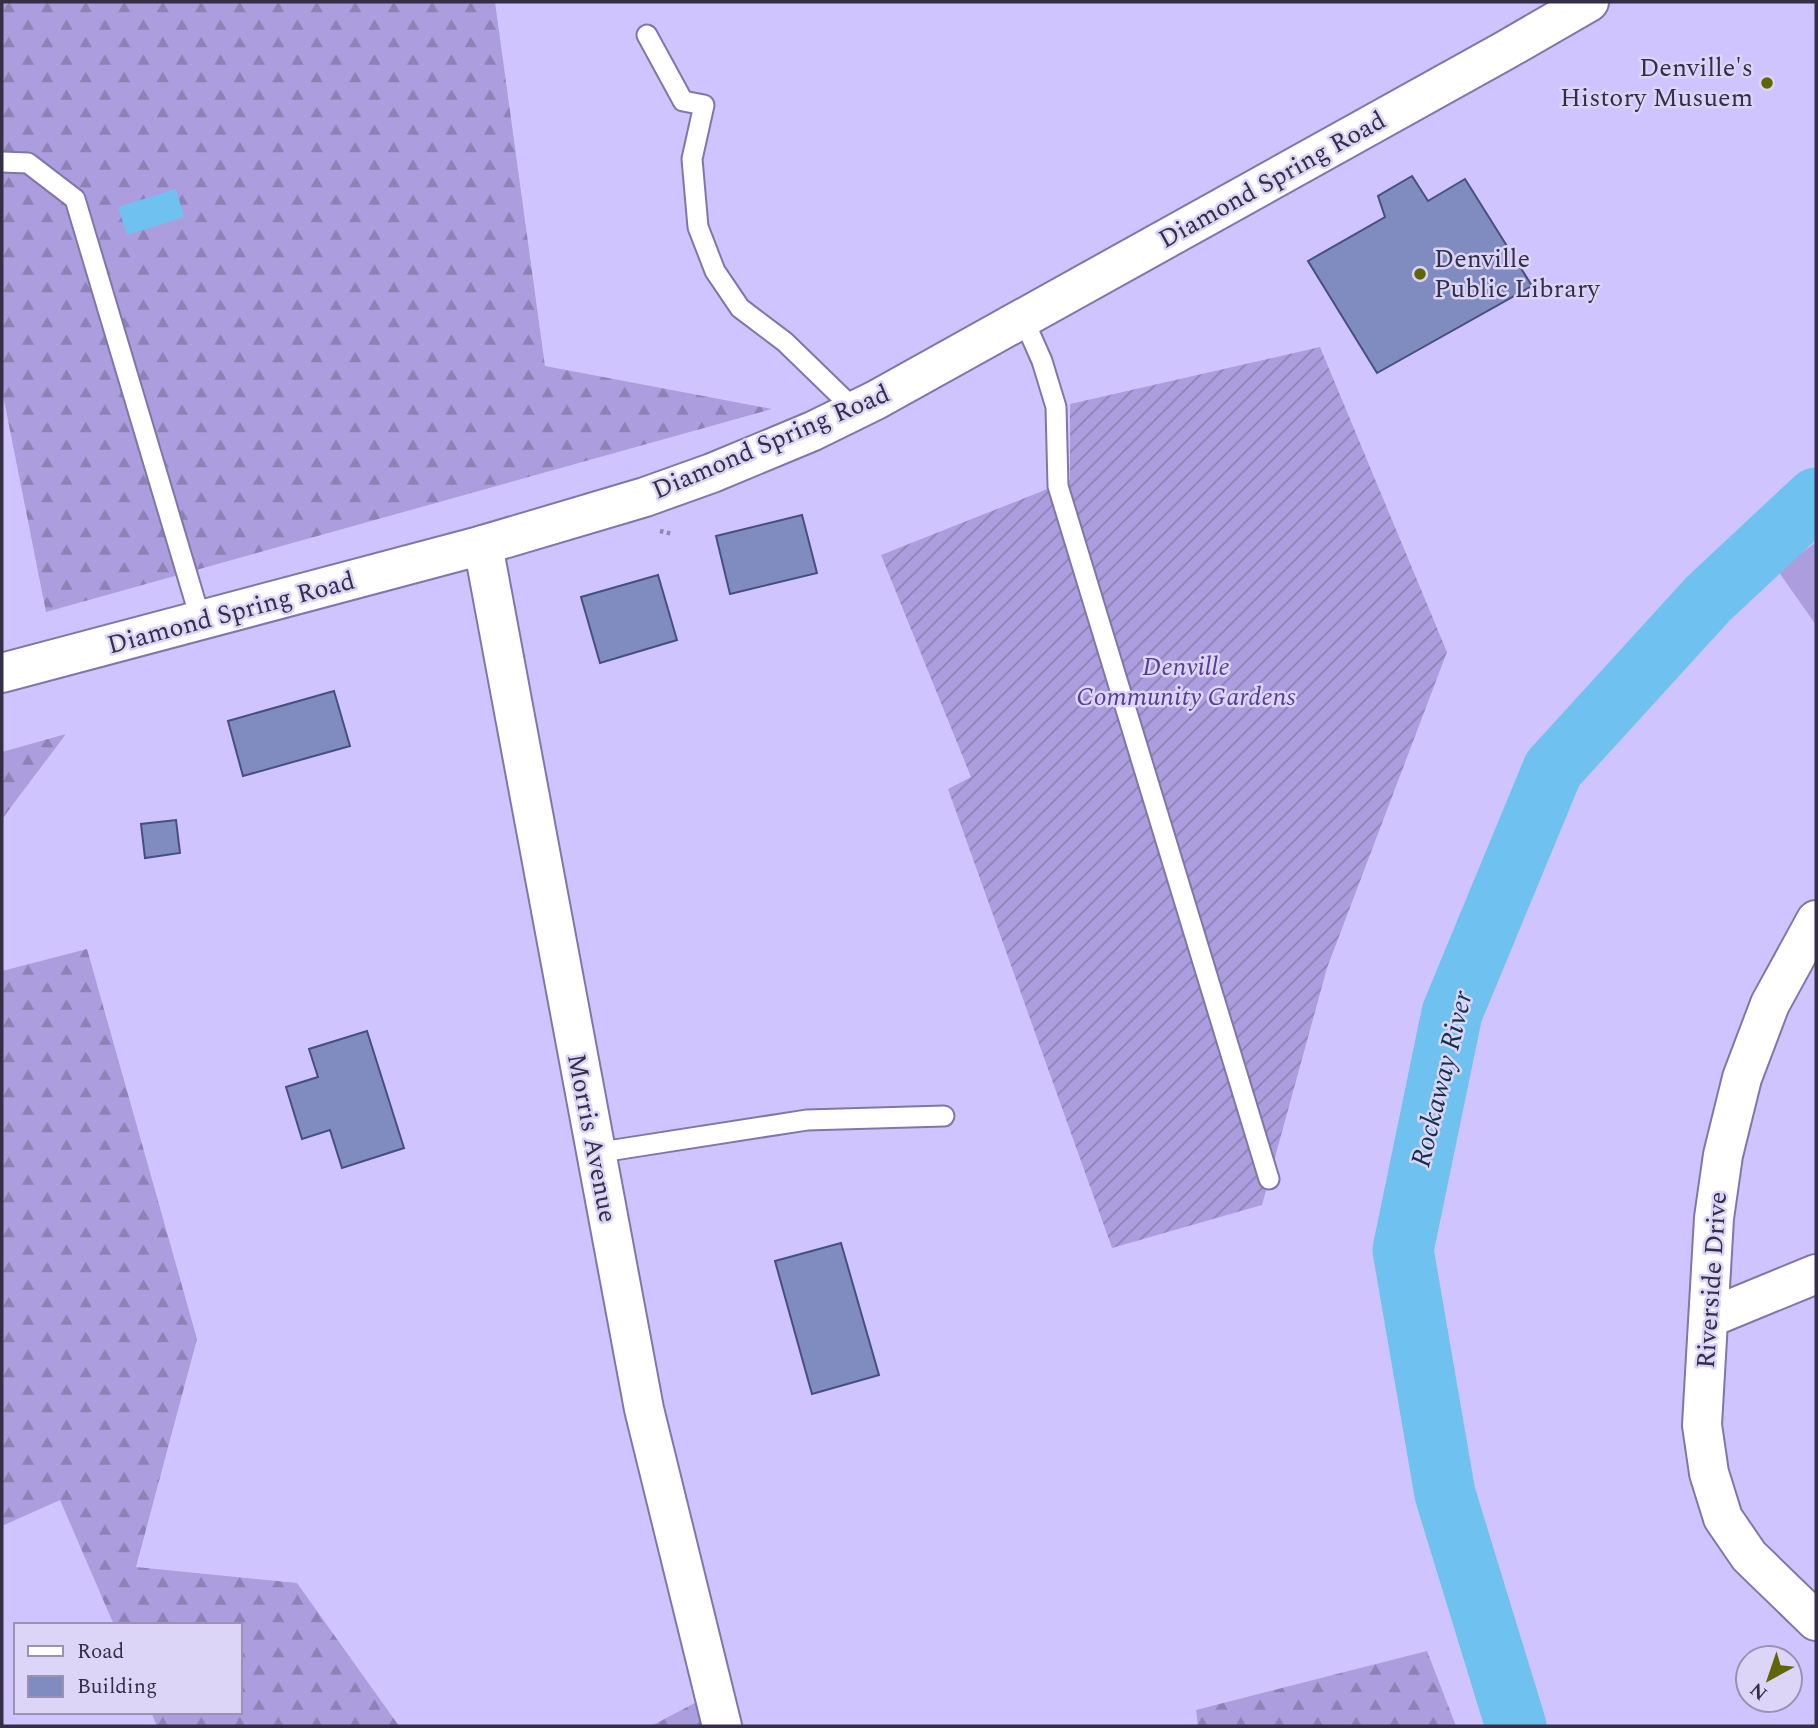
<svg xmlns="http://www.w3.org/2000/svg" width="1818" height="1728" font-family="Spectral,serif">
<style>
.forest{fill:url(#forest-firs)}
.park{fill:#ac9ede}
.garden{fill:url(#garden-furrows)}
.water{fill:#6fc2ef}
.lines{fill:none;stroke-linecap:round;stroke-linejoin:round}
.river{stroke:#6fc2ef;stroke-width:61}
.building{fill:#808cc0;stroke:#464f7f;stroke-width:2}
.lane-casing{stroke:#8176aa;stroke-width:23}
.street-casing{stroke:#8176aa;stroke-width:42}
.secondary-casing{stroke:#8176aa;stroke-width:42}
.path{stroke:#9188b4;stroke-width:4.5;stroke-dasharray:3.5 3.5;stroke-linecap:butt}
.lane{stroke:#fff;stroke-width:19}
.street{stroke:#fff;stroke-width:38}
.secondary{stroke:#fff;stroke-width:38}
.poi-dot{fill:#606605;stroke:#dcd5f8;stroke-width:2.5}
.labels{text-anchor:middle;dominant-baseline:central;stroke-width:5;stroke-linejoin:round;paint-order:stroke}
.poi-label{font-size:26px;fill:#342f46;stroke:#dcd5f8;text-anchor:end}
.street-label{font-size:26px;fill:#342f46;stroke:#dcd5f8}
.park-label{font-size:26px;font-style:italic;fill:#573e93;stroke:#dcd5f8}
.water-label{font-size:28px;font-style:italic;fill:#0e3346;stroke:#dcd5f8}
</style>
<defs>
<pattern id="forest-firs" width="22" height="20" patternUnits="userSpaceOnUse" patternTransform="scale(1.75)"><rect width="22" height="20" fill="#ac9ede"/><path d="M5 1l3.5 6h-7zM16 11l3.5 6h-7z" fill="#8d81b6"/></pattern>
<pattern id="garden-furrows" width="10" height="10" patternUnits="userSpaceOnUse" patternTransform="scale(1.75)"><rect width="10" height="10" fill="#ac9ede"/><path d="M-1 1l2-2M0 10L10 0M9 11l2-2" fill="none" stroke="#8d81b6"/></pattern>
</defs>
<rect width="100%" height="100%" fill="#d0c4fe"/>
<path class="forest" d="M2 2H495L545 366 772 409 46 612 2 390Z
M66 734 2 819V752Z
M87 949 197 1339 136 1567 297 1583 399 1726H157L151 1712H240V1625H114L60 1500 2 1526V971Z
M1427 1651 1456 1726H1198L1196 1710Z
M714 1693 726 1726H651Z"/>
<path class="park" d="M1816 542V625L1778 571Z"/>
<path class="garden" d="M1320 347 1447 652 1327 968 1262 1205 1112 1248 948 789 971 777 881 555 1070 480V404Z"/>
<path class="water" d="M176 189 184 217 127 235 118 207Z"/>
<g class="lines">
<path class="river" d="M1516 1726 1445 1494 1403 1250 1452 1013 1553 769 1708 599 1816 498"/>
</g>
<path class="building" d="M1412 176 1428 201 1465 179 1532 286 1377 373 1308 261 1385 217 1378 196Z
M802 515 817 573 730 594 716 536Z
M658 575 677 640 600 663 581 597Z
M334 691 350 746 243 776 228 721Z
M176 820 180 853 145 858 141 824Z
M367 1031 404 1148 342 1168 330 1130 302 1139 286 1087 318 1077 309 1049Z
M841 1243 879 1375 812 1394 775 1261Z"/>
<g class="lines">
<g class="lane-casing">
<path id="lane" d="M647 35 683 101 704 105 692 159 698 227 715 271 740 308 785 342 855 410
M2 162 28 163 75 199 201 621
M1023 318 1042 361 1056 407 1058 486 1269 1179
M595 1153 807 1120 944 1116"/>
</g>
<g class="street-casing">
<path id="street" d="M483 545 644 1409 722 1726
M1816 920 1770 1004 1742 1078 1723 1155 1714 1218 1702 1425 1709 1473 1723 1518 1749 1556 1816 1621
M1709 1318 1816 1274"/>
</g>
<g class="secondary-casing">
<path id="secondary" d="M2 673 483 545 645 497 712 473 813 431 876 400 1504 51 1589 2"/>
</g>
<path class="path" d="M660 531 673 534"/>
<use href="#lane" class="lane"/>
<use href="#street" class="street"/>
<use href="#secondary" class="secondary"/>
</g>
<g class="poi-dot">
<circle cx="1767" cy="83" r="7"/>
<circle cx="1420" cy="274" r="7"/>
</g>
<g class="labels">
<g class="poi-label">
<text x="1753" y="68">Denville's<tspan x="1753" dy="30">History Musuem</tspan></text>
<text x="1434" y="259" text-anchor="start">Denville<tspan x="1434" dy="30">Public Library</tspan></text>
</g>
<g class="street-label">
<text transform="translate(1272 180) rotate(-29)">Diamond Spring Road</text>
<text transform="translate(771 442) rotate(-23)">Diamond Spring Road</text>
<text transform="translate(231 613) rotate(-15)">Diamond Spring Road</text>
<text transform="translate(592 1138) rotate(79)">Morris Avenue</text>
<text transform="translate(1712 1280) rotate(-86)">Riverside Drive</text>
</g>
<g class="park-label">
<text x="1186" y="667">Denville<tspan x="1186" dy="30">Community Gardens</tspan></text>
</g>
<g class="water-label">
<text transform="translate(1442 1079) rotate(-76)">Rockaway River</text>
</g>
</g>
<rect width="1818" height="1728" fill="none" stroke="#342f46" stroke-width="7"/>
<rect x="14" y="1623" width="228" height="91" fill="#dcd5f8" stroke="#9993b1" stroke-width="2"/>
<rect x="28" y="1646" width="35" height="10" fill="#ffffff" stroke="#9993b1" stroke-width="2"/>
<text x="77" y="1658" font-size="21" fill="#342f46">Road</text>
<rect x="28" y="1676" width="35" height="21" fill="#808cc0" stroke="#9993b1" stroke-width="2"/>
<text x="77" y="1693" font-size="21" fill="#342f46">Building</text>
<g transform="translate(1769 1679) rotate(220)"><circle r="33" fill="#dcd5f8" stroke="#9993b1" stroke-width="2"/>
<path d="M0-5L12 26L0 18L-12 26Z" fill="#606605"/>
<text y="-10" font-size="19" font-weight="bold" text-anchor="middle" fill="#342f46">N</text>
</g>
</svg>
